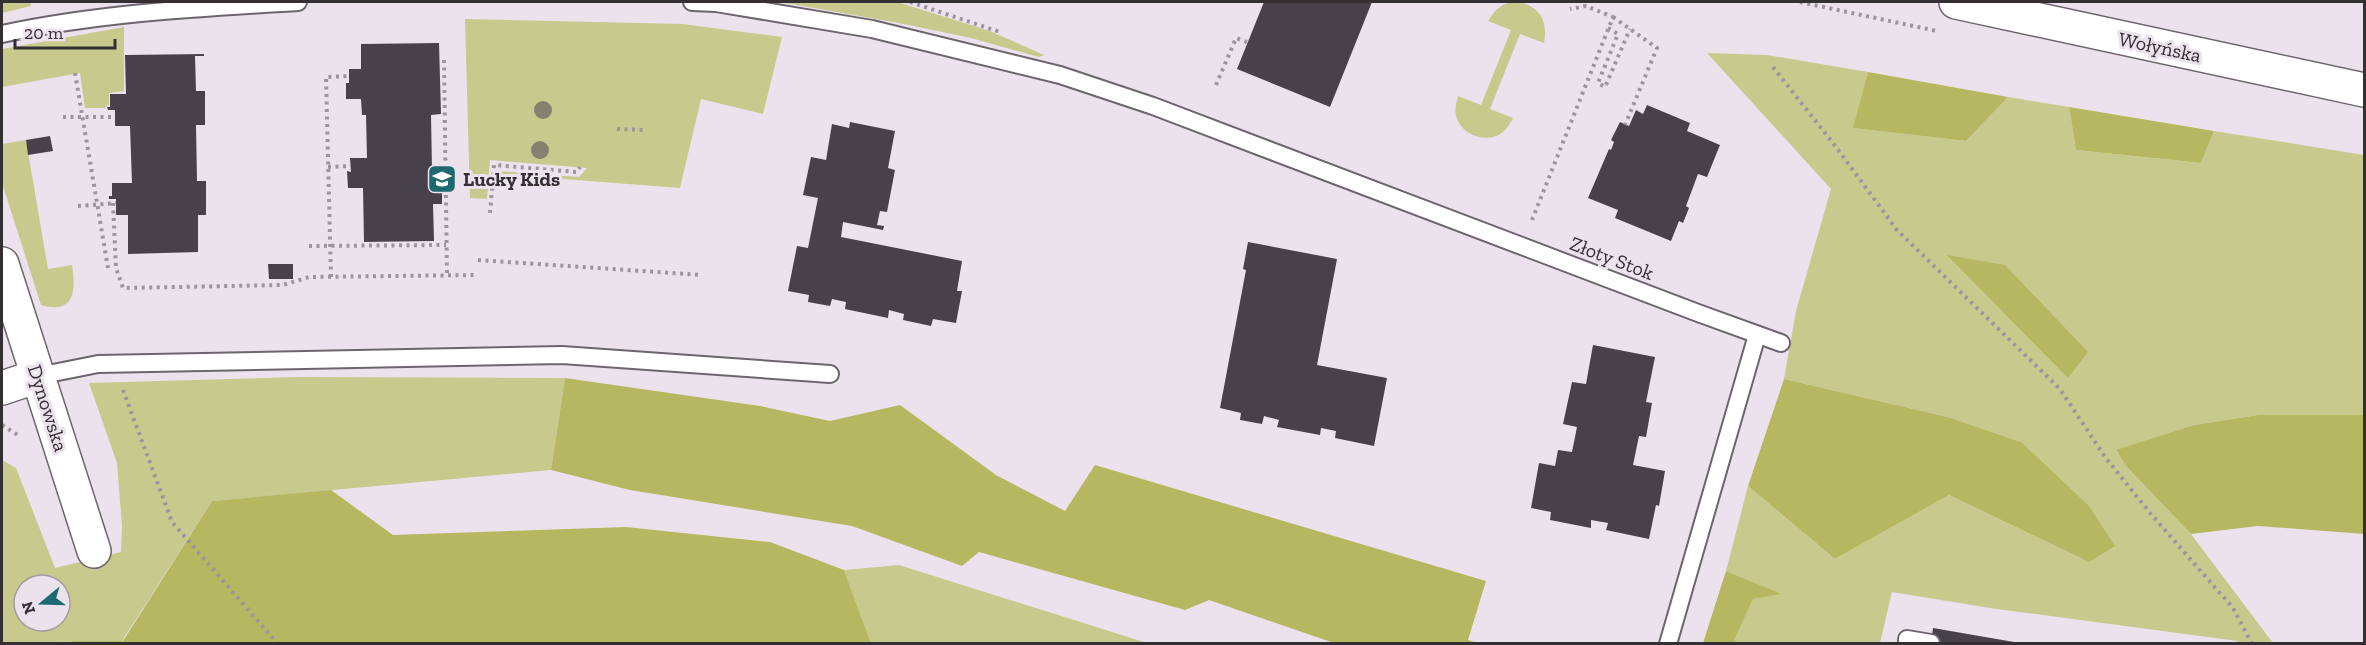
<svg xmlns="http://www.w3.org/2000/svg" width="2366" height="645" font-family="'Zilla Slab',serif">
<style>
.green{fill:#c7ca8c;fill-rule:evenodd}
.forest{fill:#b5b860}
.building{fill:#48414b}
.lines{fill:none;stroke-linecap:round;stroke-linejoin:round}
.lane-casing{stroke:#6d656e;stroke-width:20}
.street-casing{stroke:#6d656e;stroke-width:36}
.path{stroke:#9c959d;stroke-width:4;stroke-dasharray:3 4.5;stroke-linecap:butt}
.lane{stroke:#fff;stroke-width:16}
.street{stroke:#fff;stroke-width:33}
.tree{fill:#858170}
.labels{text-anchor:middle;dominant-baseline:central;stroke-width:6;stroke-linejoin:round;paint-order:stroke}
.street-label{font-size:20px;fill:#332f33;stroke:#ece2ed}
.poi-label{font-size:20px;font-weight:bold;fill:#332f33;stroke:#ece2ed;text-anchor:start}
</style>
<rect width="100%" height="100%" fill="#ece2ed"/>
<path class="green" d="M2 2H30L31 6 2 13Z
M780 2H897L990 31 1044 55 1039 57 971 38 899 23Z
M1518 2C1541 6 1548 22 1544 43L1520 34 1490 109 1513 118C1511 122 1508 127 1505 130 1491 145 1464 137 1457 119 1454 111 1456 104 1458 96L1481 105 1511 30 1488 21C1496 8 1503 2 1518 2Z
M465 19 683 24 782 37 763 114 701 99 680 188 497 174V171L579 177 587 168 490 160 487 199 470 198Z
M124 27V91L109 93V105L106 106V108H85L80 73 2 87V49Z
M1707 53 1767 55 1868 72 1854 128 1966 141 2008 97 2069 107 2076 150 2201 163 2214 131 2364 155V415H2258L2194 425 2116 451 2125 465 2191 534 2273 643H2238L2237 641 1990 608 1892 592 1880 643 1738 644 1733 640 1753 599 1779 594 1726 571 1748 486 1835 559 1949 495 2089 562 2021 442 1948 417 1784 379 1796 311 1831 189Z
M26 140 48 269 72 265C76 290 75 315 41 305L2 183V144Z
M300 377 565 378 551 470 212 501 122 641 2 643V460L16 468 55 568 121 552 122 526 117 463 89 383ZM24 585H60V621H24Z
M899 565 1147 643H871L844 570Z"/>
<path class="forest" d="M1868 72 2008 97 1966 141 1853 128Z
M2069 107 2214 131 2201 163 2076 150Z
M1947 255 2005 265 2088 352 2068 378Z
M565 378 760 406 830 421 900 405 996 475 1065 511 1095 465 1486 581 1468 640 1478 643H1334L1209 600 1185 610 979 552 962 566 852 526 630 490 551 470Z
M1784 379 1948 417 2021 442 2089 506 2115 546 2089 562 1949 495 1835 559 1748 486Z
M2258 415H2364V534L2258 526 2191 534 2125 465 2116 450 2194 425Z
M331 490 393 535 626 527 770 542 844 570 871 643H72V641H123L212 501Z
M1726 571 1781 594 1753 599 1734 640 1738 643H1703Z"/>
<path class="building" d="M1264 2H1372L1330 107 1237 69Z
M439 43 441 114 431 115 432 170H442V204H433L434 241 364 242 363 188H348L347 171 351 172 350 158H367L366 115H362L361 99H346V83H349V69H361V44Z
M204 54V56H195L196 91H205V125H196L197 181H206V215H198V252L128 254V215H116V199H109V196H112V183H132L130 126H115V110H108L107 107H110V94H126L125 55Z
M1647 105 1690 123 1687 131 1720 145 1707 177 1698 174 1686 206 1689 208 1683 223 1679 221 1671 241 1615 218 1618 210 1588 198 1609 149 1611 150 1614 142 1611 140 1620 122 1629 126 1636 110 1643 114Z
M850 122 895 131 888 168 895 170 887 212 880 211 877 225 884 226 883 230 843 222 841 237 962 261 957 291H962L956 323 933 319 931 326 903 320 904 314 889 310 888 318 845 309 846 302 832 299 830 306 808 302 809 295 788 291 797 246 808 248 818 198 803 195 811 157 826 160 832 124 849 128Z
M50 136 53 151 28 155 26 140Z
M1248 242 1337 259 1317 365 1387 378 1374 446 1335 438 1336 431 1321 428 1320 435 1277 427 1279 420 1264 416 1262 424 1240 420 1241 413 1220 408 1246 270 1243 269Z
M268 264H293V279H269Z
M1593 345 1655 357 1646 402 1652 403 1646 437 1639 436 1633 465 1665 471 1659 506 1656 505 1649 539 1606 530 1608 523 1591 520V528L1550 520 1551 512 1531 508 1539 463 1555 466 1558 450 1572 452 1577 427 1563 424 1572 382 1586 384Z
M1933 628 2014 642V644H1931Z"/>
<g class="lines">
<g class="lane-casing">
<path id="lane" d="M692 2 716 3 872 29 1060 75 1153 106 1698 313 1781 343
M2 34C99 13 198 8 298 2
M38 376 98 364 562 355 830 374
M1668 644 1757 335
M1907 644V639L1931 643"/>
</g>
<g class="street-casing">
<path id="street" d="M1956 2 2364 90
M2 264 94 551
M2 388 38 376"/>
</g>
<path class="path" d="M910 2 1000 32
M1800 2 1937 31
M1613 17 1657 48 1625 125
M1608 28 1618 34 1598 83 1605 87 1630 29
M444 60 447 275
M1773 67 1836 147 1897 230 2060 389 2105 457 2151 514 2233 608 2252 644
M75 73 108 268
M1216 85 1236 38 1247 42
M63 117H115
M617 129 645 130
M328 167 351 166
M113 203 116 268 123 288 283 285 309 277 477 275
M78 206 116 203
M490 213 494 165 577 172 580 167
M1532 220 1613 17 1586 6 1570 9
M309 246 446 245
M478 260 701 275
M331 277 326 77 349 76
M123 390 172 522 278 644
M2 425 21 437"/>
<use href="#lane" class="lane"/>
<use href="#street" class="street"/>
</g>
<g class="tree">
<circle cx="543" cy="110" r="9"/>
<circle cx="540" cy="150" r="9"/>
</g>
<defs>
<g id="school-square" transform="scale(1.5)"><rect x="-9" y="-9" width="18" height="18" rx="4" fill="#1d696f" stroke="#ece2ed"/><path d="M0-5L7-2L0 1L-7-2ZM-4 1L0 2.5L4 1V4Q0 6-4 4Z" fill="#fff"/></g>
</defs>
<g fill-rule="evenodd">
<use href="#school-square" x="442" y="179"/>
</g>
<g class="labels">
<g class="street-label">
<text transform="translate(2160 47) rotate(12)">Wołyńska</text>
<text transform="translate(1612 258) rotate(21)">Złoty Stok</text>
<text transform="translate(48 408) rotate(72)">Dynowska</text>
</g>
<g class="poi-label">
<text x="463" y="179">Lucky Kids</text>
</g>
</g>
<rect width="2366" height="645" fill="none" stroke="#332f33" stroke-width="6"/>
<g transform="translate(42 603) rotate(251)"><circle r="28" fill="#ece2ed" stroke="#a29aa3" stroke-width="1.5"/>
<path d="M0-4.5L10 22L0 15L-10 22Z" fill="#1d696f"/>
<text y="-9" font-size="16" font-weight="bold" text-anchor="middle" fill="#332f33">N</text>
</g>
<path d="M15 39v9h100v-9" fill="none" stroke="#332f33" stroke-width="3"/>
<text x="24" y="39" font-size="18" fill="#332f33" stroke="#ece2ed" stroke-width="4.5" paint-order="stroke">20 m</text>
</svg>
